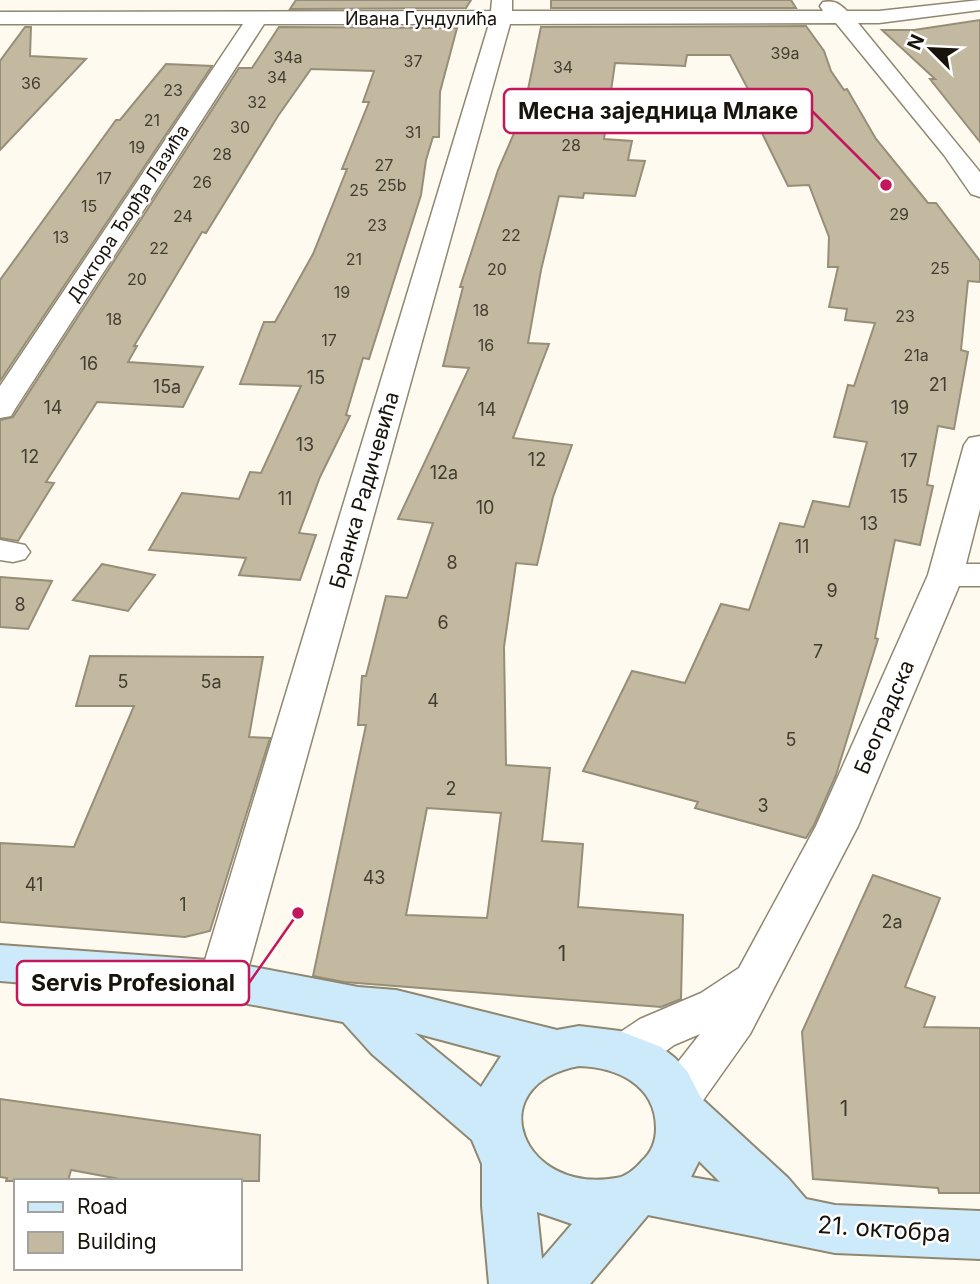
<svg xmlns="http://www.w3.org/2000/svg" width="980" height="1284" font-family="Inter,sans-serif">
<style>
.building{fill:#c3b9a1;stroke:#978e77;stroke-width:2;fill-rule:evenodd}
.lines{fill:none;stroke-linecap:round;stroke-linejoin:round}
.street-casing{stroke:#908770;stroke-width:3}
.secondary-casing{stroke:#908770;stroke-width:4}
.street{fill:#fff;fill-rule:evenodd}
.secondary{fill:#cdeafb;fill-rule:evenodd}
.labels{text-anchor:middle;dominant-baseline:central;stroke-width:5;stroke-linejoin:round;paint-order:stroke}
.far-number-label{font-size:16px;fill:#433d31}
.far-street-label{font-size:18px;fill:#18140c;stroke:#fff}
.number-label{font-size:18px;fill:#433d31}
.street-label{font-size:21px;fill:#18140c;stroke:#fff}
.near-number-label{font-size:21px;fill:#433d31}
.near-street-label{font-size:24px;fill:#18140c;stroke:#fff}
.leader{fill:none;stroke:#c2185b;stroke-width:2.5}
.callout-dot{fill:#c2185b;stroke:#fff;stroke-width:2.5}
.callout{fill:#fff;stroke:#c2185b;stroke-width:2.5}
.callout-label{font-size:23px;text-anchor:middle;font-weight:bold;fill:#18140c}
</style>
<rect width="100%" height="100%" fill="#fefaf0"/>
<path class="building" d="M296 0H471L466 8 290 9Z
M551 0H791L796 8H551Z
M980 20V142L930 79H935L882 30H914Z
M806 26 824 51 831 71 844 90 847 89 876 139 928 203H936L980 261V282L968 281 961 350 968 352 954 429 938 426 927 485 933 486 920 545 895 540 875 638 878 639 836 775 814 825 806 838 695 808 698 802 583 771 632 671 685 683 721 604 749 610 780 523 804 527 813 501 849 507 867 442 834 437 848 385 854 386 875 323 845 320 847 309 829 307 838 267H828L829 237 809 185 788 186 758 125H767L730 55H687L685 66 615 63 604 139 632 141 628 160 645 161 635 196 584 193 583 198 559 196 541 270 528 343 549 344 513 438 572 445 553 497 537 565 516 563 504 647 506 765 550 768 542 841 583 844 578 907 683 915 681 999 661 1007 344 982 313 976 366 725H358L362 676H366L386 596 407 598 433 523 398 519 469 368 443 366 463 287H460L498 170 529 99H526L541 27ZM427 808 501 813 487 918 406 915Z
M25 27H31L30 56 86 59 0 150V61Z
M279 27 457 28 440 92 439 137H433L426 160 421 195 369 359 363 358 346 415 350 416 320 477 299 533 316 535 300 580 239 575 246 558 149 550 182 493 239 499 250 472 261 473 301 386 240 384 264 322H275L313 254 347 169H342L369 102H363L374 71 311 69 278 116 206 233 202 232 134 346H137L128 362 203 367 183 407 97 402 46 482 54 483 18 541 0 538V420L13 417 239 68H252Z
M166 64 212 66 0 381V280L116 120H120Z
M102 564 155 575 128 611 73 600Z
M0 577 52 581 28 629 0 627Z
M90 656 263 657 249 737 270 738 210 931 185 937 0 922V843L74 847 134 706H76Z
M873 875 940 898 905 987 935 997 924 1027 980 1028V1193H939L938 1188 813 1179 802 1032Z
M0 1099 260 1135 259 1181H130L71 1170 68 1181H6L7 1178 0 1177Z"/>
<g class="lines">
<g class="street-casing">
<path id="street" d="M492 0H512V11H823L820 6 823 2C834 0 839 3 847 11H879L980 0V10L879 23H858L980 172V197L971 194 944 155 836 23 510 24 245 980 238 993 222 998 206 993 199 980 489 24H264L15 409 11 416 0 418V386L243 24H0V12L491 11Z
M980 436V509L966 564H980V586H959L858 826 750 1034 694 1113 677 1119 660 1113 653 1099 660 1085 700 1034 674 1045 644 1067 627 1072 610 1067 603 1053 610 1039 640 1019 701 993 739 968 816 826 928 575 964 445 969 438Z
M0 540 25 545 30 552 25 559 13 562 0 560Z"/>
</g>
<g class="secondary-casing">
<path id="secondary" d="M0 945 222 961 358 987 396 990 557 1030 579 1026 620 1031 661 1047 675 1058 687 1071 701 1098 788 1178 806 1199 835 1205 980 1211V1259L835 1253 648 1215 590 1284H489L482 1206V1164L472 1140 372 1054 343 1022 222 999 0 981ZM415 1033 501 1056 481 1087ZM579 1066C617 1067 656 1085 656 1128 656 1141 652 1152 642 1161 636 1168 626 1177 616 1178 522 1195 478 1085 579 1066ZM699 1161 720 1182 691 1177ZM537 1212 572 1224 542 1259Z"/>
</g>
<use href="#street" class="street"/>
<use href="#secondary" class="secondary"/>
</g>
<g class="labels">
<g class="far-number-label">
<text x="785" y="53">39a</text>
<text x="288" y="57">34a</text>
<text x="413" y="61">37</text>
<text x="563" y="67">34</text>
<text x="277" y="77">34</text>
<text x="31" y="83">36</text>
<text x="173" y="90">23</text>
<text x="257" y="102">32</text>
<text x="152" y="120">21</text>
<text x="240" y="127">30</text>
<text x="413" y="132">31</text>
<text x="571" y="145">28</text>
<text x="137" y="147">19</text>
<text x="222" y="154">28</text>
<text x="384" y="165">27</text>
<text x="104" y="178">17</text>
<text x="202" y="182">26</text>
<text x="392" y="185">25b</text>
<text x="359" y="190">25</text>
<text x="89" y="206">15</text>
<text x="899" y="214">29</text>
<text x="183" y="216">24</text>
<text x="377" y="225">23</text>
<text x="511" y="235">22</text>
<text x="61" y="237">13</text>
<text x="159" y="248">22</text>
<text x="354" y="259">21</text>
<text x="940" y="268">25</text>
<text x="497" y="269">20</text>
<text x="137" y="279">20</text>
<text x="342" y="292">19</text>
<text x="481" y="310">18</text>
<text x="905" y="316">23</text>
<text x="114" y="319">18</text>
<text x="329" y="340">17</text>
<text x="486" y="345">16</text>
<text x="916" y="355">21a</text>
</g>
<g class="far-street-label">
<text x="421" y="18">Ивана Гундулића</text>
<text transform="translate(128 213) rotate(-57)">Доктора Ђорђа Лазића</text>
</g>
<g class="number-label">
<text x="89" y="363">16</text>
<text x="316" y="377">15</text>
<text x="938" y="384">21</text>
<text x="167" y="386">15a</text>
<text x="53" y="407">14</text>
<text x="900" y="407">19</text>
<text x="487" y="409">14</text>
<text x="305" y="444">13</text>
<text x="30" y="456">12</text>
<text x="537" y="459">12</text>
<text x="909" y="460">17</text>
<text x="444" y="472">12a</text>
<text x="899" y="496">15</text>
<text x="285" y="498">11</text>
<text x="485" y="507">10</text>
<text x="869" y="523">13</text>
<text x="802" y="546">11</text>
<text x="452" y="562">8</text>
<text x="832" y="590">9</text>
<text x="20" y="604">8</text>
<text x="443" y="622">6</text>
<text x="818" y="651">7</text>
<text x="123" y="681">5</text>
<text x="211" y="681">5a</text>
<text x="433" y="700">4</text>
<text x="791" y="739">5</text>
<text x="451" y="788">2</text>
<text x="763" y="805">3</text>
<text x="374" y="877">43</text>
<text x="34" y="884">41</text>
<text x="183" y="904">1</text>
<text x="892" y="921">2a</text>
</g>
<g class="street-label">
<text transform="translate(364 490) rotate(-74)">Бранка Радичевића</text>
<text transform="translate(884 717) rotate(-67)">Београдска</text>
</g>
<g class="near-number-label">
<text x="562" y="953">1</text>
<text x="844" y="1108">1</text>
</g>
<g class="near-street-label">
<text transform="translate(884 1229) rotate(4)">21. октобра</text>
</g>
</g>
<path class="leader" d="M886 185L812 111M298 913L249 983"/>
<g class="callout-dot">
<circle cx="886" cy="185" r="7"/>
<circle cx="298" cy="913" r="7"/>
</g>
<g class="callout">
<rect x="504" y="89" width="308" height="44" rx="7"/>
<rect x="17" y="961" width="232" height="44" rx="7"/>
</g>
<g class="callout-label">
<text x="658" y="119">Месна заједница Млаке</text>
<text x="133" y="991">Servis Profesional</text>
</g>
<rect x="14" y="1179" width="228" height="91" fill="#ffffff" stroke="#a3a19e" stroke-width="2"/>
<rect x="28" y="1202" width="35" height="10" fill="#cdeafb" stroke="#a3a19e" stroke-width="2"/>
<text x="77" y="1214" font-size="21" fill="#18140c">Road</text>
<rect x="28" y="1232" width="35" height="21" fill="#c3b9a1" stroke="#a3a19e" stroke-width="2"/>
<text x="77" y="1249" font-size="21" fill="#18140c">Building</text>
<g transform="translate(931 49) rotate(294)" stroke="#ffffff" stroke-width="5" paint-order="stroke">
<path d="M0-5L12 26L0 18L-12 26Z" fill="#18140c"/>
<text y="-10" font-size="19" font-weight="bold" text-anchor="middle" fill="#18140c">N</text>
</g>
</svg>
